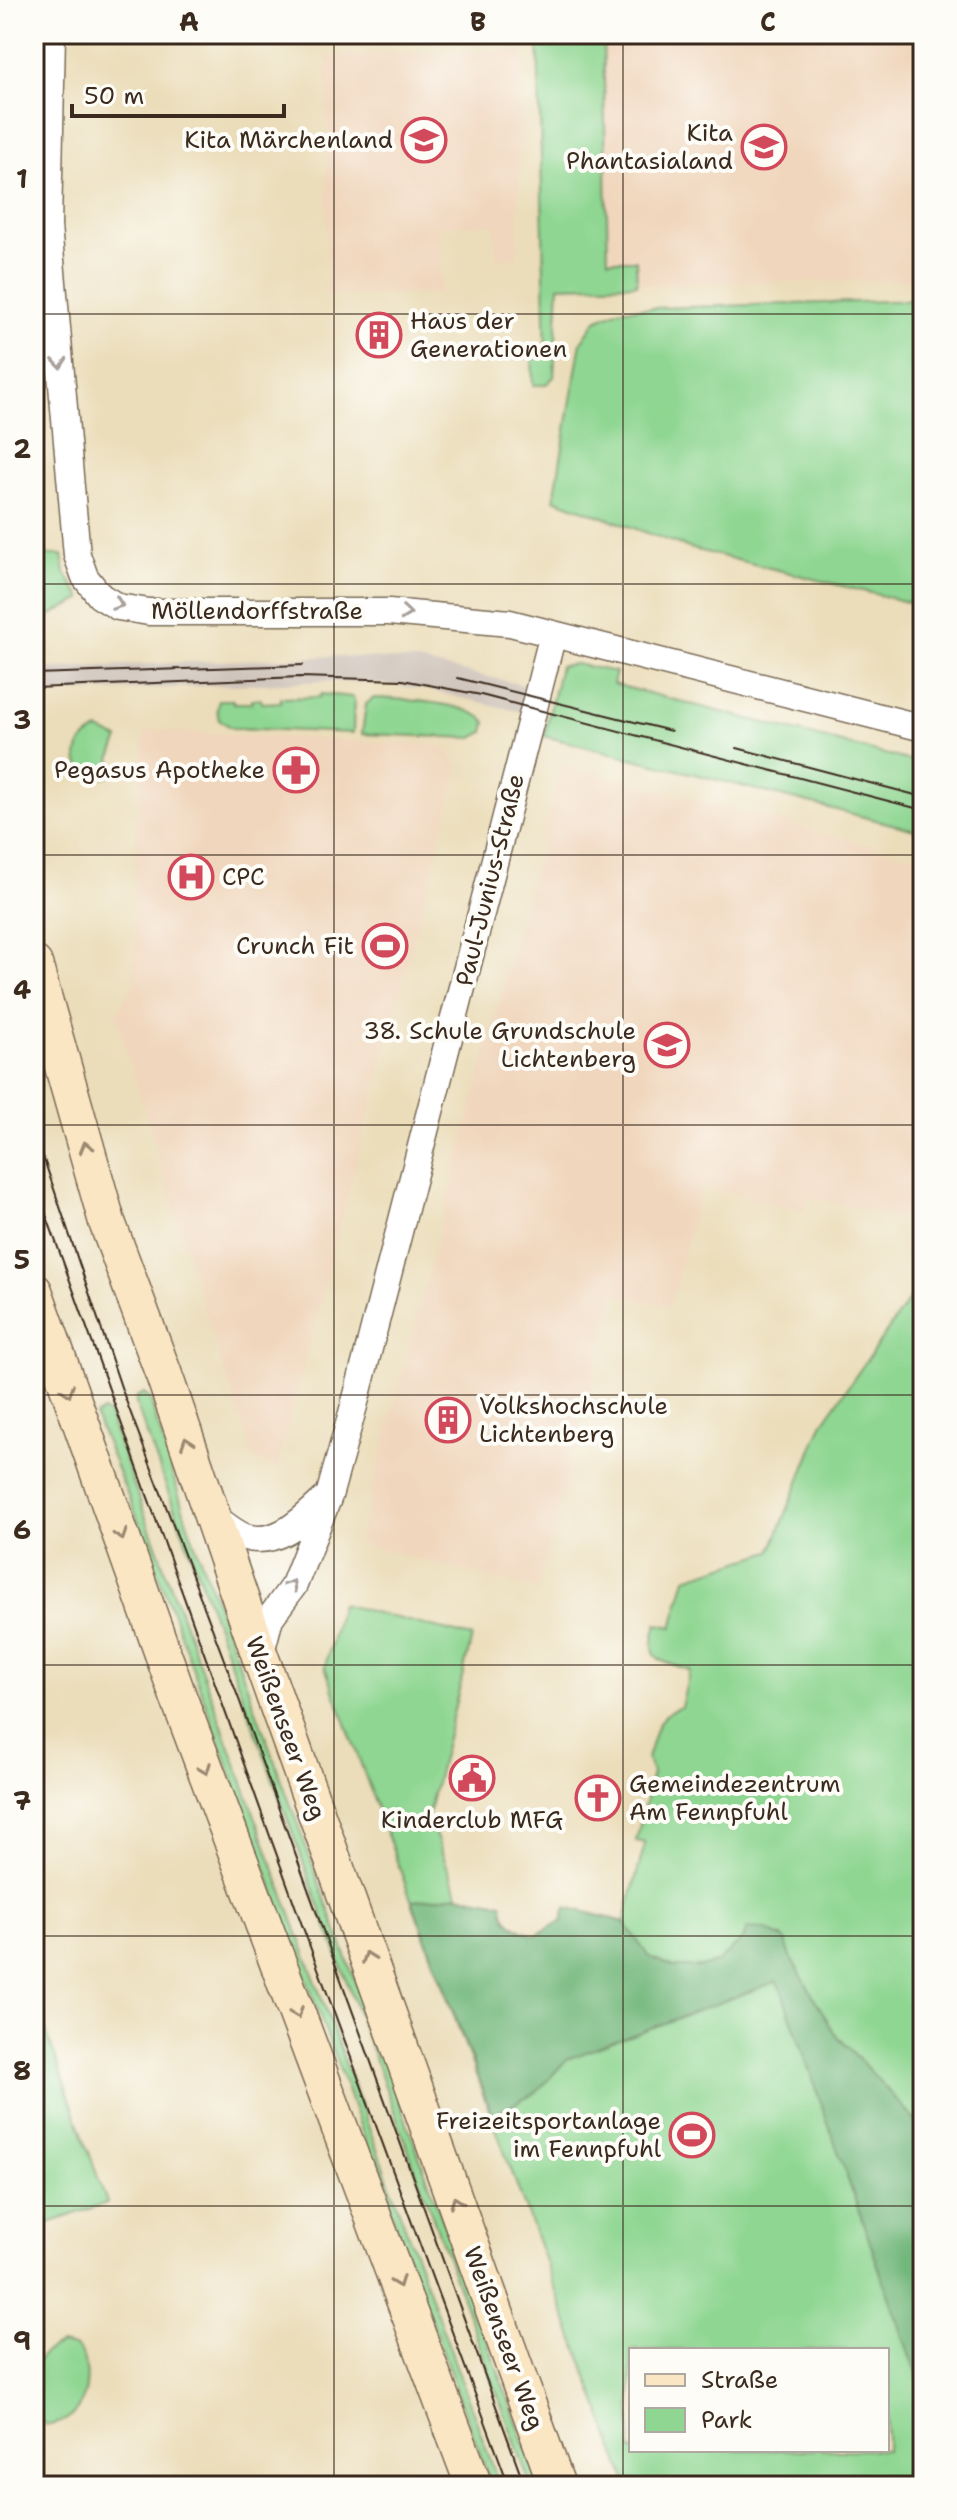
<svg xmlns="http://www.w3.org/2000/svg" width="957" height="2520" font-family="'Shantell Sans',sans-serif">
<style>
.built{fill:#f0d6bc}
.industrial{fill:#cec2b9}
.green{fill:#8ed691;stroke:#648058;stroke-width:2;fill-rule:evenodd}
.forest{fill:#72b77b;stroke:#56704c;stroke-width:2}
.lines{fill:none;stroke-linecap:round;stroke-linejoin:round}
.street-casing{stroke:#796954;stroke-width:29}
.secondary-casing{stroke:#796954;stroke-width:39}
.street{stroke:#fff;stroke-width:26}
.secondary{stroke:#fbe6c4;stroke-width:36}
.tram{stroke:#3b2a1e;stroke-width:2}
.oneway{stroke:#a79f9a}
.oneway2{stroke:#9b8871}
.grid{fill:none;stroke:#3b2a1e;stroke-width:2;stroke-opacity:0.55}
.labels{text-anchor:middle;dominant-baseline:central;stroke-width:8;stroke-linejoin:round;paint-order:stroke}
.poi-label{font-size:24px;fill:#3b2a1e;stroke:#fdfcf7;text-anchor:end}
.street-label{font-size:24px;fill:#3b2a1e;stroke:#fdfcf7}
.neatline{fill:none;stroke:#3b2a1e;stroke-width:3}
.grid-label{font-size:26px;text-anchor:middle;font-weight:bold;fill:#3b2a1e}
</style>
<rect width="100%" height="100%" fill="#fdfcf7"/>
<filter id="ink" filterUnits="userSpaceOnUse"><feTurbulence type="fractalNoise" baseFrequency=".0125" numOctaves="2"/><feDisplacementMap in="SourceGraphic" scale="16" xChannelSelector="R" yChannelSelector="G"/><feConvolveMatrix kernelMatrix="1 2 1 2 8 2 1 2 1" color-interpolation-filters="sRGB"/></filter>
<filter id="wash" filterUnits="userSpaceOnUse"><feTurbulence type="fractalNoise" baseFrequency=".006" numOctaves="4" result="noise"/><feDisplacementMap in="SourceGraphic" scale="32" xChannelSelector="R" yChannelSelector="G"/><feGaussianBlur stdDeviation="1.8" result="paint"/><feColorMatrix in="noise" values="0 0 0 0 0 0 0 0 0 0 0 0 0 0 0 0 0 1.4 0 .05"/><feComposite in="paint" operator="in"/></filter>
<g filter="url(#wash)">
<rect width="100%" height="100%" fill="#ebddb9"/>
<path class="built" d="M603 34H923V280L637 284 636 260 608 261Z
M523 51 517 258 496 259 494 224 440 226 441 293 326 296 327 56Z
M145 730 443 745 459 767 277 1468 254 1458 210 1329 116 1015 133 985 136 827Z
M561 765 923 859V1223L808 1197 804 1212 702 1186 670 1307 615 1294 537 1590 358 1543Z"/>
<path class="industrial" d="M336 656 417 661 528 686 522 712 427 690 384 684 325 681 34 694V669Z"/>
<path class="green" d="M603 34 608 260H636L637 284 559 286 554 377 545 385H533L532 357 546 356 538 35Z
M923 300V606L689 548 554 499 581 342 596 320 621 309Z
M34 555H62L65 573 82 599 39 621 34 618Z
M575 664 616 672 613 684 923 764V832L544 736 560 666Z
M321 694 352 697 354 700 353 733 233 728 219 720 217 709 219 700H233V703H252V699H261L262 703 281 702V698L320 697Z
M374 698C399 699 470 702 486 722L484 732 473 738 362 734 366 704Z
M99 730 119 739 111 757 114 774C80 791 59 746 99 730Z
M923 1280V2486H628L325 1667 341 1604 472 1637 428 1815 490 1981 624 1923 645 1843 636 1841 652 1773 647 1760 648 1755C656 1732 655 1715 681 1707L690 1670C660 1660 645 1662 657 1624L672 1627 686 1578 771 1551 822 1424ZM631 2350H887V2450H631Z
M144 1393 150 1399 187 1522 540 2486H531L136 1404V1397Z
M103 1411 108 1414 500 2486H492L141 1527 95 1416Z
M34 1997 107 2203 34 2228Z
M61 2344 77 2348C98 2375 84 2425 46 2425L34 2414C34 2382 25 2357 61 2344Z"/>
<path class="forest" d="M457 1895 503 1903C502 1923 519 1930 536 1935L562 1921 566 1907 624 1922 649 1957 675 1967H701L718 1962 743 1939 747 1928 763 1929 784 1938 793 1961 834 2032 923 2129V2393L778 1981 567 2059 536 2093 492 2115 412 1901Z"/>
</g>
<g filter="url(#ink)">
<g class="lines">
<g class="street-casing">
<path id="street" d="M52 34 48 226 77 555 85 577 100 596 118 607 149 612H389L510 623 923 728
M213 1516C223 1523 234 1533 245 1537 278 1547 304 1518 326 1498
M260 1656 270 1618 294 1585 329 1496 357 1395 553 634"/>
</g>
<g class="secondary-casing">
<path id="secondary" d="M34 964 107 1222 164 1375 260 1656 557 2486
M34 1291 178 1696 474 2486"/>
</g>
<use href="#street" class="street"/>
<use href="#secondary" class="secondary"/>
<path class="tram" d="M34 674 303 665
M458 678 671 731
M34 688 300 677 403 680 481 695 923 810
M737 748 923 797
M34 1130 122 1390 240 1702 525 2486
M34 1181 302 1925 509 2486"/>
</g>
<defs><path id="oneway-chevron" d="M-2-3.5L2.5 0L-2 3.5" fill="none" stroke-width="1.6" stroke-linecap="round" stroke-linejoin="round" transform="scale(2)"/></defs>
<g class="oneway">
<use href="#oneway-chevron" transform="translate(60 363) rotate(85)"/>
<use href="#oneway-chevron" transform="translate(118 604) rotate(20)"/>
<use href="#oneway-chevron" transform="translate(406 613) rotate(6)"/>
<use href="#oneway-chevron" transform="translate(291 1585) rotate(-59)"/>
</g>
<g class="oneway2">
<use href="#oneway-chevron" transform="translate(86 1147) rotate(-106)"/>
<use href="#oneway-chevron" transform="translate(68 1391) rotate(71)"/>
<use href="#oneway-chevron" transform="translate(187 1442) rotate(-109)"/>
<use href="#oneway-chevron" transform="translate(121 1535) rotate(71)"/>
<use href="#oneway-chevron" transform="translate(205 1769) rotate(69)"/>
<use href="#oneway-chevron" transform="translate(368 1957) rotate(-110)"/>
<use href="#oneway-chevron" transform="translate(297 2013) rotate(69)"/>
<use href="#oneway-chevron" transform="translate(456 2202) rotate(-110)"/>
<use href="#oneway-chevron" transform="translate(398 2282) rotate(69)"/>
</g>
</g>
<path class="grid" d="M334 34V2486M623 34V2486M34 314H923M34 584H923M34 855H923M34 1125H923M34 1395H923M34 1665H923M34 1936H923M34 2206H923"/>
<defs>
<g id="school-ring" transform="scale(2.3)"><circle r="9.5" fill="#fdfcf7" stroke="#d1495b" stroke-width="1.5"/><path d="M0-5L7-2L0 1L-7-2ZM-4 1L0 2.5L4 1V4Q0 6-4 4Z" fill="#d1495b"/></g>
<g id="building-ring" transform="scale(2.3)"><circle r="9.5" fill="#fdfcf7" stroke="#d1495b" stroke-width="1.5"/><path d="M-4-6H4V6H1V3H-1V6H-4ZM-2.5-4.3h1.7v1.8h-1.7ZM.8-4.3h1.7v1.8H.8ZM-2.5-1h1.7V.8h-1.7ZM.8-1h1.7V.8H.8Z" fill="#d1495b"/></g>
<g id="pharmacy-ring" transform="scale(2.3)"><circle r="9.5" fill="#fdfcf7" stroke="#d1495b" stroke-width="1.5"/><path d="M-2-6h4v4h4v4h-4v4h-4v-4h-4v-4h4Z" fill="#d1495b"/></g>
<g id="hospital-ring" transform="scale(2.3)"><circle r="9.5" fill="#fdfcf7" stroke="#d1495b" stroke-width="1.5"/><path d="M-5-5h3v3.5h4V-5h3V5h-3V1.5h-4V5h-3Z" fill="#d1495b"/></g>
<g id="stadium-ring" transform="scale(2.3)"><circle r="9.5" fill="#fdfcf7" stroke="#d1495b" stroke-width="1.5"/><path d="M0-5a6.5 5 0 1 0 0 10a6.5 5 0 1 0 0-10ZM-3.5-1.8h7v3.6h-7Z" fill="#d1495b"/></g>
<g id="civic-ring" transform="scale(2.3)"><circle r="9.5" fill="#fdfcf7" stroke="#d1495b" stroke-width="1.5"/><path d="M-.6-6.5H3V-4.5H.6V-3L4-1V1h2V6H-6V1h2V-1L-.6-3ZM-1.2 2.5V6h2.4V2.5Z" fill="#d1495b"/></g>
<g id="church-ring" transform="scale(2.3)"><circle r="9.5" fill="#fdfcf7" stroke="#d1495b" stroke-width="1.5"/><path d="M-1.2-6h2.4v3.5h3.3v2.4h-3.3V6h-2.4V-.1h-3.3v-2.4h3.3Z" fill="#d1495b"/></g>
</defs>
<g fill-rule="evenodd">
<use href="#school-ring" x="424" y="140"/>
<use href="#school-ring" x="764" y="147"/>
<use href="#building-ring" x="379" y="335"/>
<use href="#pharmacy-ring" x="296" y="770"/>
<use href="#hospital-ring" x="191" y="877"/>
<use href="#stadium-ring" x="385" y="946"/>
<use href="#school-ring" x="667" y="1045"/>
<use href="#building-ring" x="448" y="1420"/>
<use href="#civic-ring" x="472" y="1778"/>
<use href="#church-ring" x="598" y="1798"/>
<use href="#stadium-ring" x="692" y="2135"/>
</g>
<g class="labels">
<g class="poi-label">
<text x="733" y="133">Kita<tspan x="733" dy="28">Phantasialand</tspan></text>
<text x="393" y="140">Kita Märchenland</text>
<text x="410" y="321" text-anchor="start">Haus der<tspan x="410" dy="28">Generationen</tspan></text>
<text x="265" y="770">Pegasus Apotheke</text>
<text x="222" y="877" text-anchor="start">CPC</text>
<text x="354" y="946">Crunch Fit</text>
<text x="636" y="1031">38. Schule Grundschule<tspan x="636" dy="28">Lichtenberg</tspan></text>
<text x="479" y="1406" text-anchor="start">Volkshochschule<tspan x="479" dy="28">Lichtenberg</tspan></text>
<text x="629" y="1784" text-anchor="start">Gemeindezentrum<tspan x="629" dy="28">Am Fennpfuhl</tspan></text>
<text x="472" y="1820" text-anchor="middle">Kinderclub MFG</text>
<text x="661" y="2121">Freizeitsportanlage<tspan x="661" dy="28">im Fennpfuhl</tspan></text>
</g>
<g class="street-label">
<text x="257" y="611">Möllendorffstraße</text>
<text transform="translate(490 880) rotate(-76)">Paul-Junius-Straße</text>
<text transform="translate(286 1728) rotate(70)">Weißenseer Weg</text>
<text transform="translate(504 2338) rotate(70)">Weißenseer Weg</text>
</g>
</g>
<rect width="957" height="2520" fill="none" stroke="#fdfcf7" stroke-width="88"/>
<rect x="629" y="2348" width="260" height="104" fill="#fdfcf7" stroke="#afa8a0" stroke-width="2"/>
<rect x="645" y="2374" width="40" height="12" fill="#fbe6c4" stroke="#afa8a0" stroke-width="2"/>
<text x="701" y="2388" font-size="24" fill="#3b2a1e">Straße</text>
<rect x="645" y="2408" width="40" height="24" fill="#8ed691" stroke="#afa8a0" stroke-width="2"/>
<text x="701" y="2428" font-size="24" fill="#3b2a1e">Park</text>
<path d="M72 104v12h212v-12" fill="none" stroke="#3b2a1e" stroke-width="4"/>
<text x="84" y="104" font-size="24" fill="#3b2a1e" stroke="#fdfcf7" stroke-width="6" paint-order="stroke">50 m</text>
<rect x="44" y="44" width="869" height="2432" class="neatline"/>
<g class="grid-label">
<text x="189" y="31">A</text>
<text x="478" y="31">B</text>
<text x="768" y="31">C</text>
<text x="22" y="188">1</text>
<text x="22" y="458">2</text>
<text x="22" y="729">3</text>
<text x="22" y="999">4</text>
<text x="22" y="1269">5</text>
<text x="22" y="1539">6</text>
<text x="22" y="1810">7</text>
<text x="22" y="2080">8</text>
<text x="22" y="2350">9</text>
</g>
</svg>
